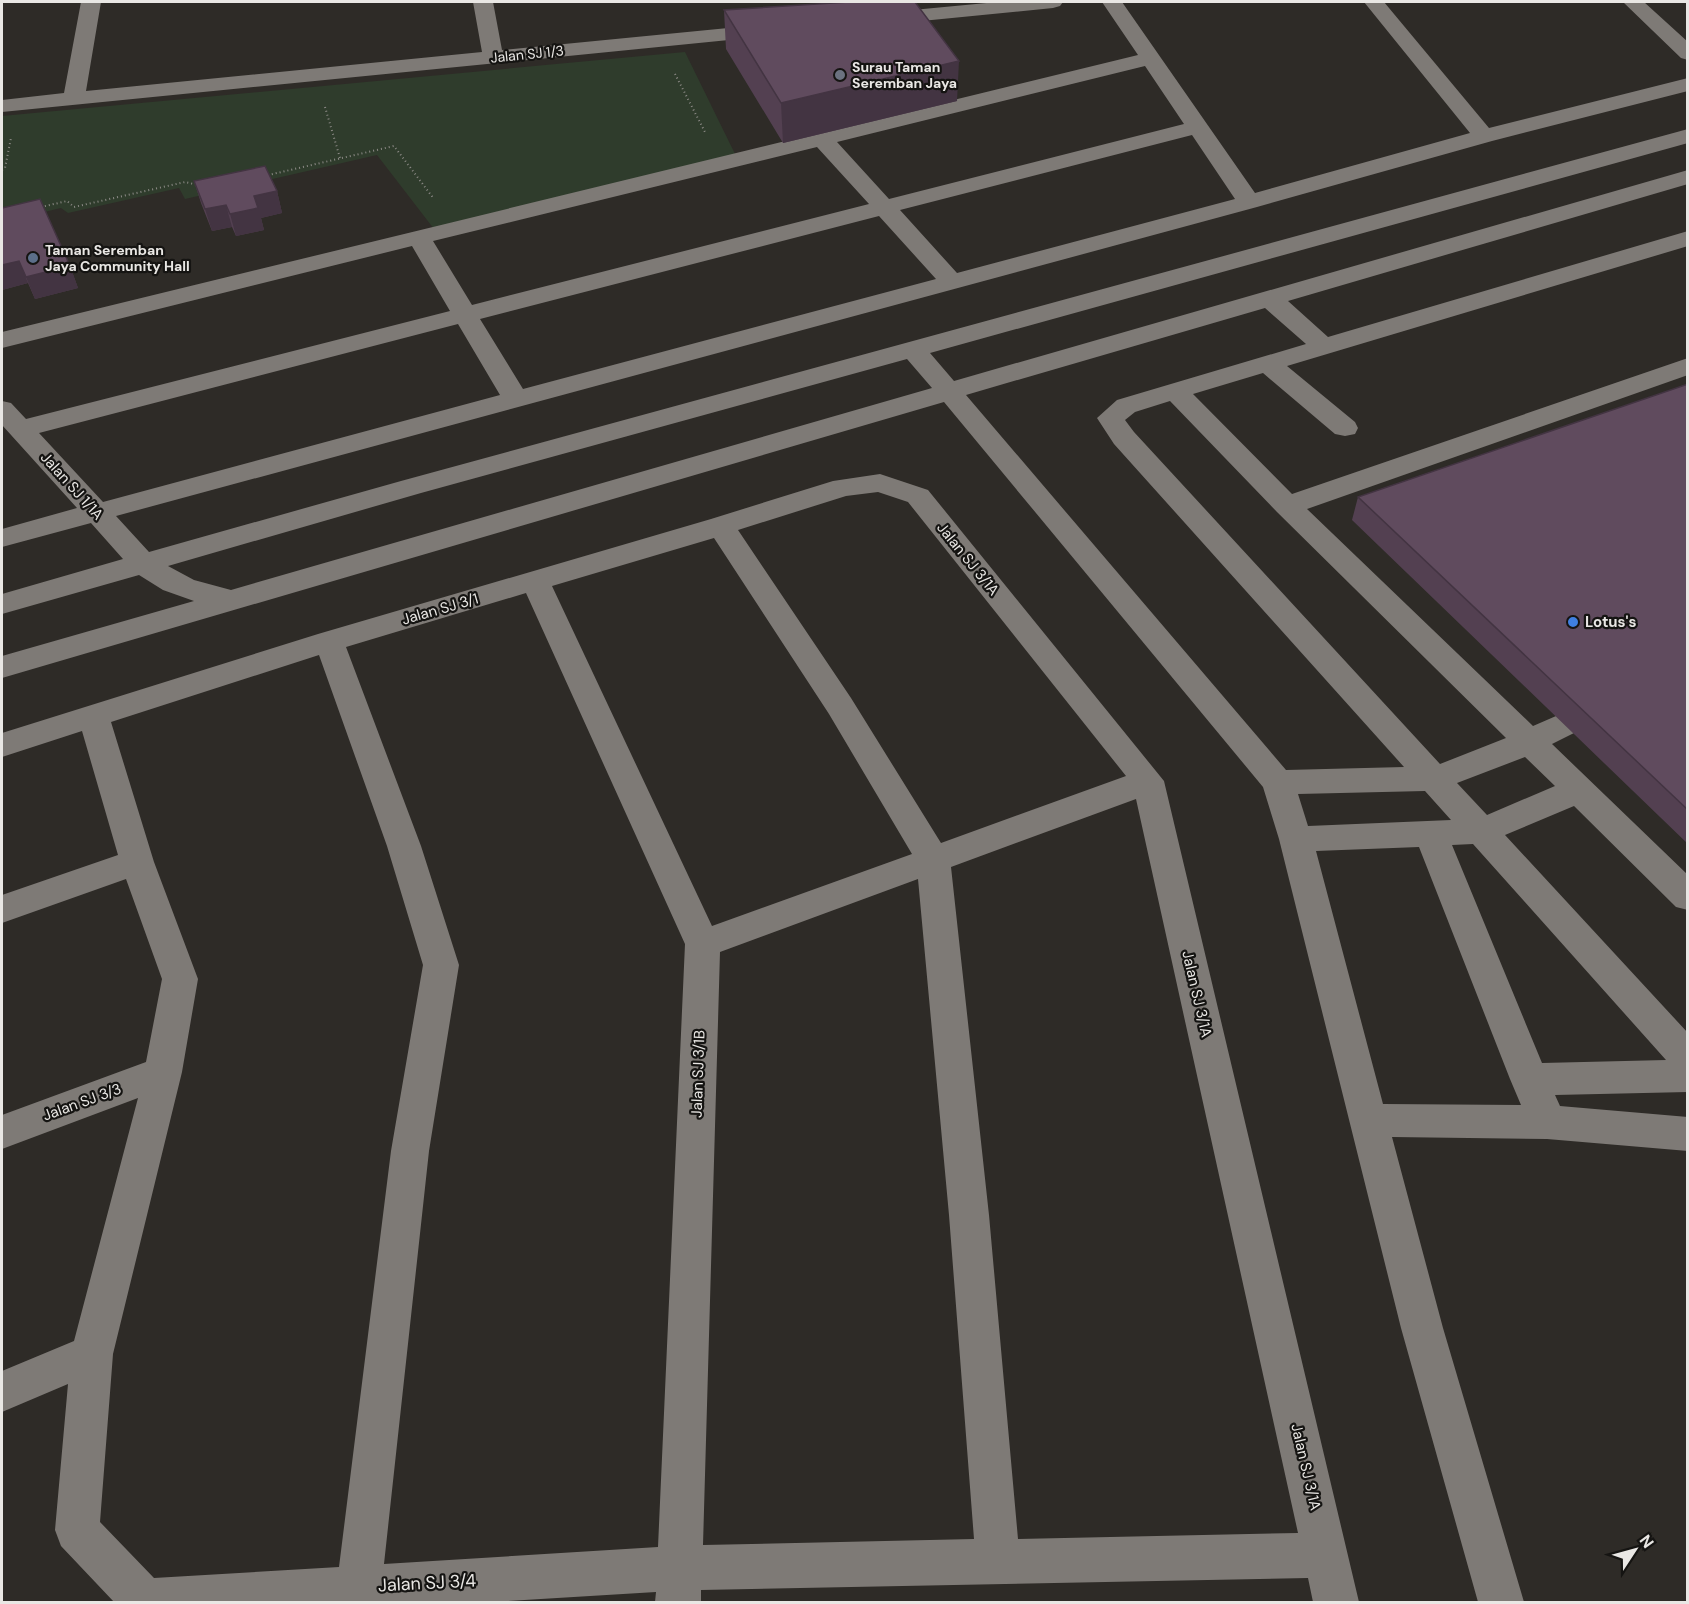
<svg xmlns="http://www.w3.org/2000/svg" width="1689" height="1604" font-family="'DM Sans',sans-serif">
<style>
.green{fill:#2f3c2c}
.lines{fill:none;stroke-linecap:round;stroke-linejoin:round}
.path{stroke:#8c8a86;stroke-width:2;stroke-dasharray:1 3;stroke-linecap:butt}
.minor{fill:#7e7a76;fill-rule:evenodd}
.wall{fill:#534051}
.shaded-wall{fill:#433442}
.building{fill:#604b5e;stroke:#433442;stroke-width:1.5}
.worship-dot{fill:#6b7280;stroke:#151412;stroke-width:2}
.service-dot{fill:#5c6f8a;stroke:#151412;stroke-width:2}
.shop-dot{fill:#3f7fe0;stroke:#151412;stroke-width:2}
.labels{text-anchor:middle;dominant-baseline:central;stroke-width:4.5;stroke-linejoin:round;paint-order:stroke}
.far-street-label{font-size:14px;fill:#e9e7e4;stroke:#151412}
.far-poi-label{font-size:14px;font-weight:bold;fill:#e9e7e4;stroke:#151412;text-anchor:start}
.street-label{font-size:15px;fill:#e9e7e4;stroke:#151412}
.poi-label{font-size:15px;font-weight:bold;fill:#e9e7e4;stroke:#151412;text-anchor:start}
.near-street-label{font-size:18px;fill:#e9e7e4;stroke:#151412}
</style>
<rect width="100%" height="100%" fill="#2e2b27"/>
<path class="green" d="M685 52 736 156 434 229 377 155 185 199 179 188 68 213 61 208 2 222V116Z"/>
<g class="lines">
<path class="path" d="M675 74 706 134
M325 107 340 158
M2 170 5 168 11 138
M264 176 394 146 434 199
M41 207 67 201 74 207 185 182 198 185"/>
<path class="minor" d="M81 2H101L86 91 482 52 473 2H493L502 50 770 24 777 26 780 30 777 34 770 36 2 112V100L64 93Z
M997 2H1063L1060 6 1053 8 881 25 874 23 871 19 874 15 881 13Z
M1102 2H1122L1255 193 1470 133 1364 2H1384L1489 128 1688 78V91L1492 141 1257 207 116 516 149 552 401 481 1688 129V143L930 353 954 381 1688 170V184L1288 301 1328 337 1688 231V246L1287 366 1355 422 1358 428 1355 434 1345 436 1335 434 1263 373 1193 394 1292 494 1688 358V375L1307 509 1533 726 1563 713 1574 717 1579 725 1574 733 1552 744 1688 875V910L1676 907 1574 806 1505 835 1688 1033V1092L1555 1095 1560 1106 1688 1117V1151L1547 1139 1392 1137 1443 1328 1524 1602H1478L1401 1328 1279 839 1263 787 944 402 2 678V656L194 601 163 590 139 575 2 614V594L123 559 91 523 2 547V529L77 508 2 425V401L11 403 26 419 450 311 412 246 2 348V332L1138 55ZM1145 66 1184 124 889 199 837 142ZM1192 135 1235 199 957 273 900 210ZM817 147 869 204 472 305 433 241ZM879 216 936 279 523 389 480 319ZM1265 308 1306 344 1117 400 1097 418 1114 444 1404 767 1286 770 966 395ZM458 324 500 395 103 502 39 433ZM907 359 932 388 231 590 194 580 168 566 421 493ZM1170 401 1277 512 1506 738 1440 764 1134 432 1125 420 1135 412ZM1525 757 1555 786 1487 815 1457 783ZM1425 791 1451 820 1308 826 1298 794ZM1473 844 1666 1060 1542 1063 1452 845ZM1419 847 1510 1079 1521 1105 1383 1104 1316 851Z
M1623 2H1644L1688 42V60L1681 58Z
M880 474 928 490 1164 781 1359 1602H1313L1308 1578 701 1590V1602H655L656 1592 493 1602H114L61 1546 55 1530 68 1384 2 1412V1371L74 1341 138 1098 2 1149V1115L146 1062 162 979 126 879 2 923V895L118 855 82 731 2 757V733L318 634 711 519 833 481ZM878 492 908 502 1126 776 941 843 851 698 738 530 846 496ZM714 538 829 714 912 854 712 926 552 586ZM526 593 685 944 658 1547 384 1564 429 1151 459 965 421 846 346 647ZM319 655 387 846 423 965 391 1151 339 1567 154 1578 100 1522 113 1354 182 1072 198 979 154 862 111 722ZM1136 799 1298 1533 1018 1539 989 1215 951 867ZM918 879 949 1215 974 1539 703 1545 720 952Z"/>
</g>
<path class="wall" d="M724 10 957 101 783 143 726 49Z
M194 181 277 191 282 213 261 218 264 230 236 236 232 227 212 231 201 203Z
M2 208 70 266 78 288 35 299 28 283 2 290Z
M1688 384V844L1352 520 1358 497Z"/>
<path class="shaded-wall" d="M959 61 957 101 783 143 781 103Z
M277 191 282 213 261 218 264 230 236 236 230 214 254 196Z
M226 205 232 227 212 231 205 209Z
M19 261 28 283 2 290V265Z
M70 266 78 288 35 299 26 277Z"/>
<path class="building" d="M849 2H915L959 61 781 103 724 10Z
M265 166 277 191 254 196 258 208 230 214 226 205 205 209 194 181Z
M40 199 70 266 26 277 19 261 2 265V208Z
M1688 384V810L1358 497Z"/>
<circle class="worship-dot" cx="840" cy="75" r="6"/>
<circle class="service-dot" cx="33" cy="258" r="6"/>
<circle class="shop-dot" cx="1573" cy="622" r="6"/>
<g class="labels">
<g class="far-street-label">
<text transform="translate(527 54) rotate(-6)">Jalan SJ 1/3</text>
</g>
<g class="far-poi-label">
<text x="852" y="67">Surau Taman<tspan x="852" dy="16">Seremban Jaya</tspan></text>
<text x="45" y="250">Taman Seremban<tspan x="45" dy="16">Jaya Community Hall</tspan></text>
</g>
<g class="street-label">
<text transform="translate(72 486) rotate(48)">Jalan SJ 1/1A</text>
<text transform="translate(968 559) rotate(51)">Jalan SJ 3/1A</text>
<text transform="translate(440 609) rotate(-16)">Jalan SJ 3/1</text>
<text transform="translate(1197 994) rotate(77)">Jalan SJ 3/1A</text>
<text transform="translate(698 1074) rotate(-88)">Jalan SJ 3/1B</text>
<text transform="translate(82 1102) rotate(-20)">Jalan SJ 3/3</text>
<text transform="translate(1306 1467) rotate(77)">Jalan SJ 3/1A</text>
</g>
<g class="poi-label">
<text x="1585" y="622">Lotus's</text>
</g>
<g class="near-street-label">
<text transform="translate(427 1583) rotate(-3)">Jalan SJ 3/4</text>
</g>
</g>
<rect width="1689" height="1604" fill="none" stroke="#e9e7e4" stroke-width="6"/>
<g transform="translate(1635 1550) rotate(54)" stroke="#151412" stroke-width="4.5" paint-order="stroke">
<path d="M0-4.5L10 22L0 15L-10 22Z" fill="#e9e7e4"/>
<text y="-9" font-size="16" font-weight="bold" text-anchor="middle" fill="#e9e7e4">N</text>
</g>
</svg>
